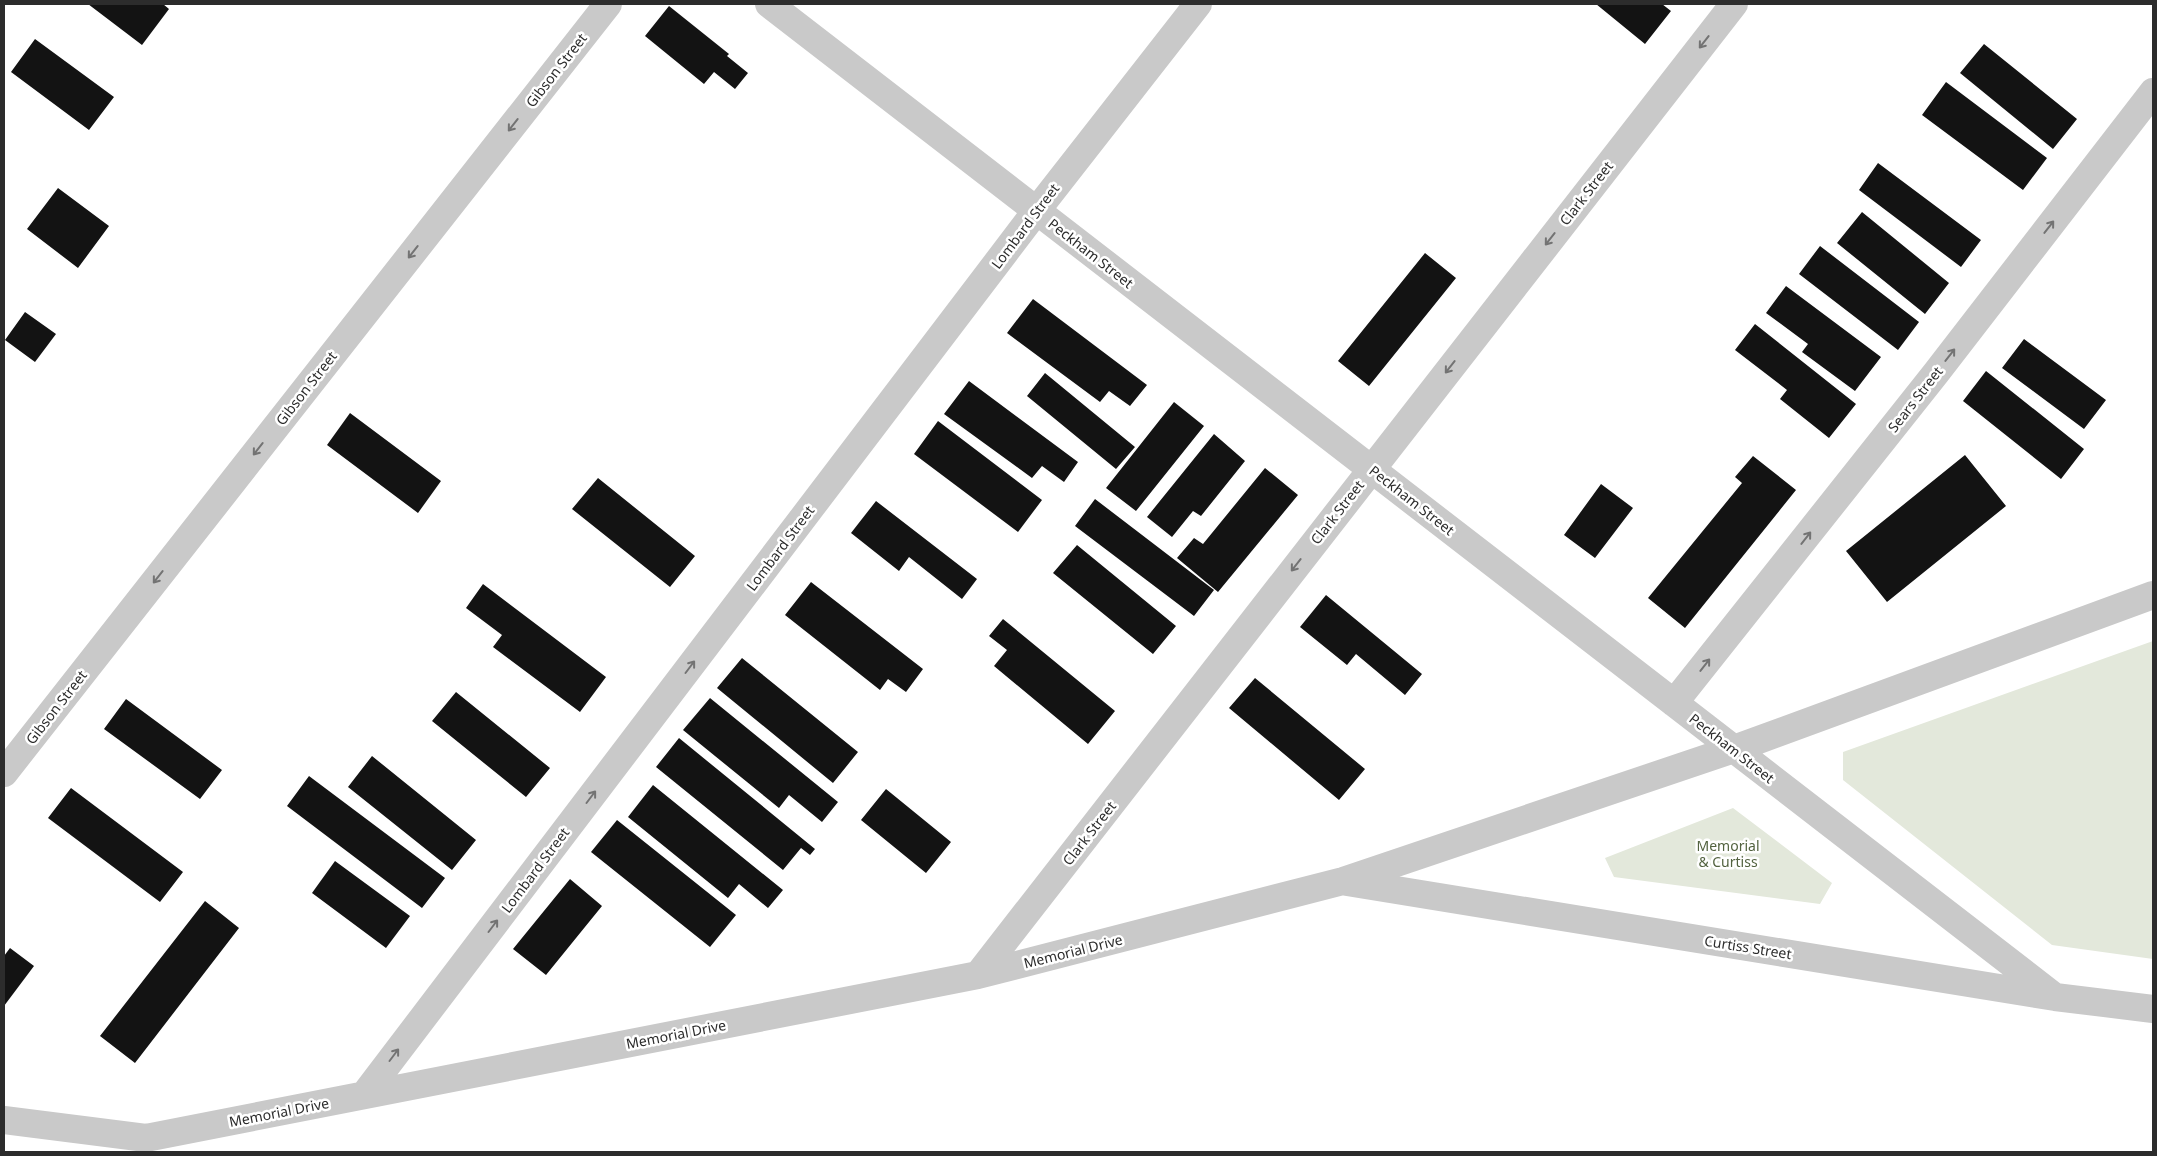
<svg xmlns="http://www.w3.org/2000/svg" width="2157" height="1156" font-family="'Noto Sans',sans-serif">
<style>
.green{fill:#e3e8db}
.building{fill:#131313}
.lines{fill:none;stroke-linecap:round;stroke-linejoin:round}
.minor{stroke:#c9c9c9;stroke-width:28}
.oneway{stroke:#737373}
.labels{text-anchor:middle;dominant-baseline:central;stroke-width:5;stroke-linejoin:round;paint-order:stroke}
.street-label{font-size:14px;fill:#2c2c2c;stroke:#fff}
.park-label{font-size:14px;fill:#52623f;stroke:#fff}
</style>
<rect width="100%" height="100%" fill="#fff"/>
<path class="green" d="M2153 641V959L2052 945 1843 780V752Z
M1733 808 1832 883 1820 904 1614 877 1605 858Z"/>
<path class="building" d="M88 4H163L169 9 142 45Z
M1596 4H1662L1671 11 1645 44Z
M669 6 729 54 727 56 748 73 735 89 714 72 704 84 645 36Z
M35 39 114 97 89 130 11 72Z
M1984 44 2077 119 2053 149 1960 73Z
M1946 82 2047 158 2023 190 1922 115Z
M1878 163 1981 240 1961 267 1859 190Z
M58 188 109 226 78 268 27 229Z
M1862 212 1949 283 1925 314 1837 243Z
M1820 246 1919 322 1898 350 1799 274Z
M1425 253 1456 278 1369 386 1338 361Z
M1786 286 1881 357 1855 391 1802 352 1808 344 1766 313Z
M1033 299 1147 385 1130 406 1109 391 1100 402 1007 333Z
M25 312 56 334 35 362 5 340Z
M1755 324 1856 404 1829 438 1780 399 1787 390 1735 350Z
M2024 339 2106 400 2084 429 2002 368Z
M1986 371 2084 449 2061 479 1963 401Z
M1045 373 1135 447 1116 469 1027 396Z
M969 381 1078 462 1064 482 1042 466 1032 478 944 414Z
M1174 402 1204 426 1136 511 1106 488Z
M350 413 441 481 418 513 327 445Z
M938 421 1042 500 1018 532 914 454Z
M1214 434 1245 461 1201 516 1193 511 1172 537 1147 517Z
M1965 455 2006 506 1887 602 1846 551Z
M1753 456 1796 490 1685 628 1648 598 1742 483 1735 477Z
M1265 468 1298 495 1218 592 1177 558 1194 538 1203 544Z
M598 478 695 556 670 587 572 509Z
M1601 484 1633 508 1595 558 1564 535Z
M1095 499 1214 590 1194 616 1075 526Z
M876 501 977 579 962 599 909 557 899 571 851 533Z
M1077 545 1176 626 1153 654 1053 573Z
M811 582 923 669 906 692 888 679 880 690 785 615Z
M483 584 606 677 580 712 493 647 502 635 466 608Z
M1326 595 1422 674 1405 695 1356 654 1347 665 1300 627Z
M1003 619 1115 711 1088 744 994 666 1007 650 989 636Z
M742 658 858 752 833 783 717 688Z
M1255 678 1365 769 1339 800 1229 708Z
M456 692 550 768 526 797 432 721Z
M710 698 838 802 822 822 789 795 779 808 683 730Z
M126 699 222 770 200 799 104 729Z
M679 738 815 849 810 855 801 848 783 870 656 767Z
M372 756 476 840 452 870 348 787Z
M309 776 445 878 422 908 287 806Z
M653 785 783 890 768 908 739 884 728 898 628 817Z
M71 788 183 872 160 902 48 818Z
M886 789 951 842 926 873 861 820Z
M617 820 736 915 710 947 591 852Z
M335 861 410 916 386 948 312 893Z
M570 879 602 906 546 975 513 949Z
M205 901 239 928 135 1063 100 1036Z
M10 948 34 966 4 1006V956Z"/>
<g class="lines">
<path class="minor" d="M769 4 2055 997
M1674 703 1936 373 2153 92
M4 773 608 4
M1347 882 2055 997 2153 1009
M978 975 1734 4
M365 1094 1037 210 1198 4
M4 1120 146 1138 978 975 1343 881 1734 749 2153 595"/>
</g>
<defs><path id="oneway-shaft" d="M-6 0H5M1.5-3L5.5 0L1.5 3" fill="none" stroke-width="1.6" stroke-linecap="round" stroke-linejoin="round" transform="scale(1.25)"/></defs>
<g class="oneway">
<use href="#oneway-shaft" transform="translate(1704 42) rotate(128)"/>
<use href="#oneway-shaft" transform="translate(513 125) rotate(128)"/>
<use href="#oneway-shaft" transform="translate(2049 227) rotate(-52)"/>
<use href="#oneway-shaft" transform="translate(1550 239) rotate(128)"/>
<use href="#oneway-shaft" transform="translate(413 252) rotate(128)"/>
<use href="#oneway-shaft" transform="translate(1950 355) rotate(-52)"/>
<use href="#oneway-shaft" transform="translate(1450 367) rotate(128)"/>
<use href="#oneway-shaft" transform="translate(258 449) rotate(128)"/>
<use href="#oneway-shaft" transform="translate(1806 538) rotate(-52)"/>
<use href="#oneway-shaft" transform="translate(1296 565) rotate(128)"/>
<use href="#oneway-shaft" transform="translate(158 577) rotate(128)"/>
<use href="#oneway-shaft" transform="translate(1705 665) rotate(-52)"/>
<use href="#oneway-shaft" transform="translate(690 667) rotate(-53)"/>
<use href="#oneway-shaft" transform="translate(591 797) rotate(-53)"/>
<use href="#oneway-shaft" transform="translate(493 926) rotate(-53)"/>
<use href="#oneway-shaft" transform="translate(394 1055) rotate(-53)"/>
</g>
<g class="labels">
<g class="street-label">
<text transform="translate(556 70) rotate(-52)">Gibson Street</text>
<text transform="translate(1586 193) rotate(-52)">Clark Street</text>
<text transform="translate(1025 226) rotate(-53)">Lombard Street</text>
<text transform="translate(1091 253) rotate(38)">Peckham Street</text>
<text transform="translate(306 388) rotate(-52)">Gibson Street</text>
<text transform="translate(1915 399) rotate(-52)">Sears Street</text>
<text transform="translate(1412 500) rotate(38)">Peckham Street</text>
<text transform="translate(1337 512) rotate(-52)">Clark Street</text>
<text transform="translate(780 548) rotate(-53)">Lombard Street</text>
<text transform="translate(56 707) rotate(-52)">Gibson Street</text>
<text transform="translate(1732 748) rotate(38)">Peckham Street</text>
<text transform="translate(1089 833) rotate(-52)">Clark Street</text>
<text transform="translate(535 870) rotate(-53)">Lombard Street</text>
<text transform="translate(1748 947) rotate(9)">Curtiss Street</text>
<text transform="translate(1073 951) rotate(-14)">Memorial Drive</text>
<text transform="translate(676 1034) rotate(-11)">Memorial Drive</text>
<text transform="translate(279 1112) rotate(-11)">Memorial Drive</text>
</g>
<g class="park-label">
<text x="1728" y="845">Memorial<tspan x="1728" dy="16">&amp; Curtiss</tspan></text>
</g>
</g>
<rect width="2157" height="1156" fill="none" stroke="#2c2c2c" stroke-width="10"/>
</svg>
